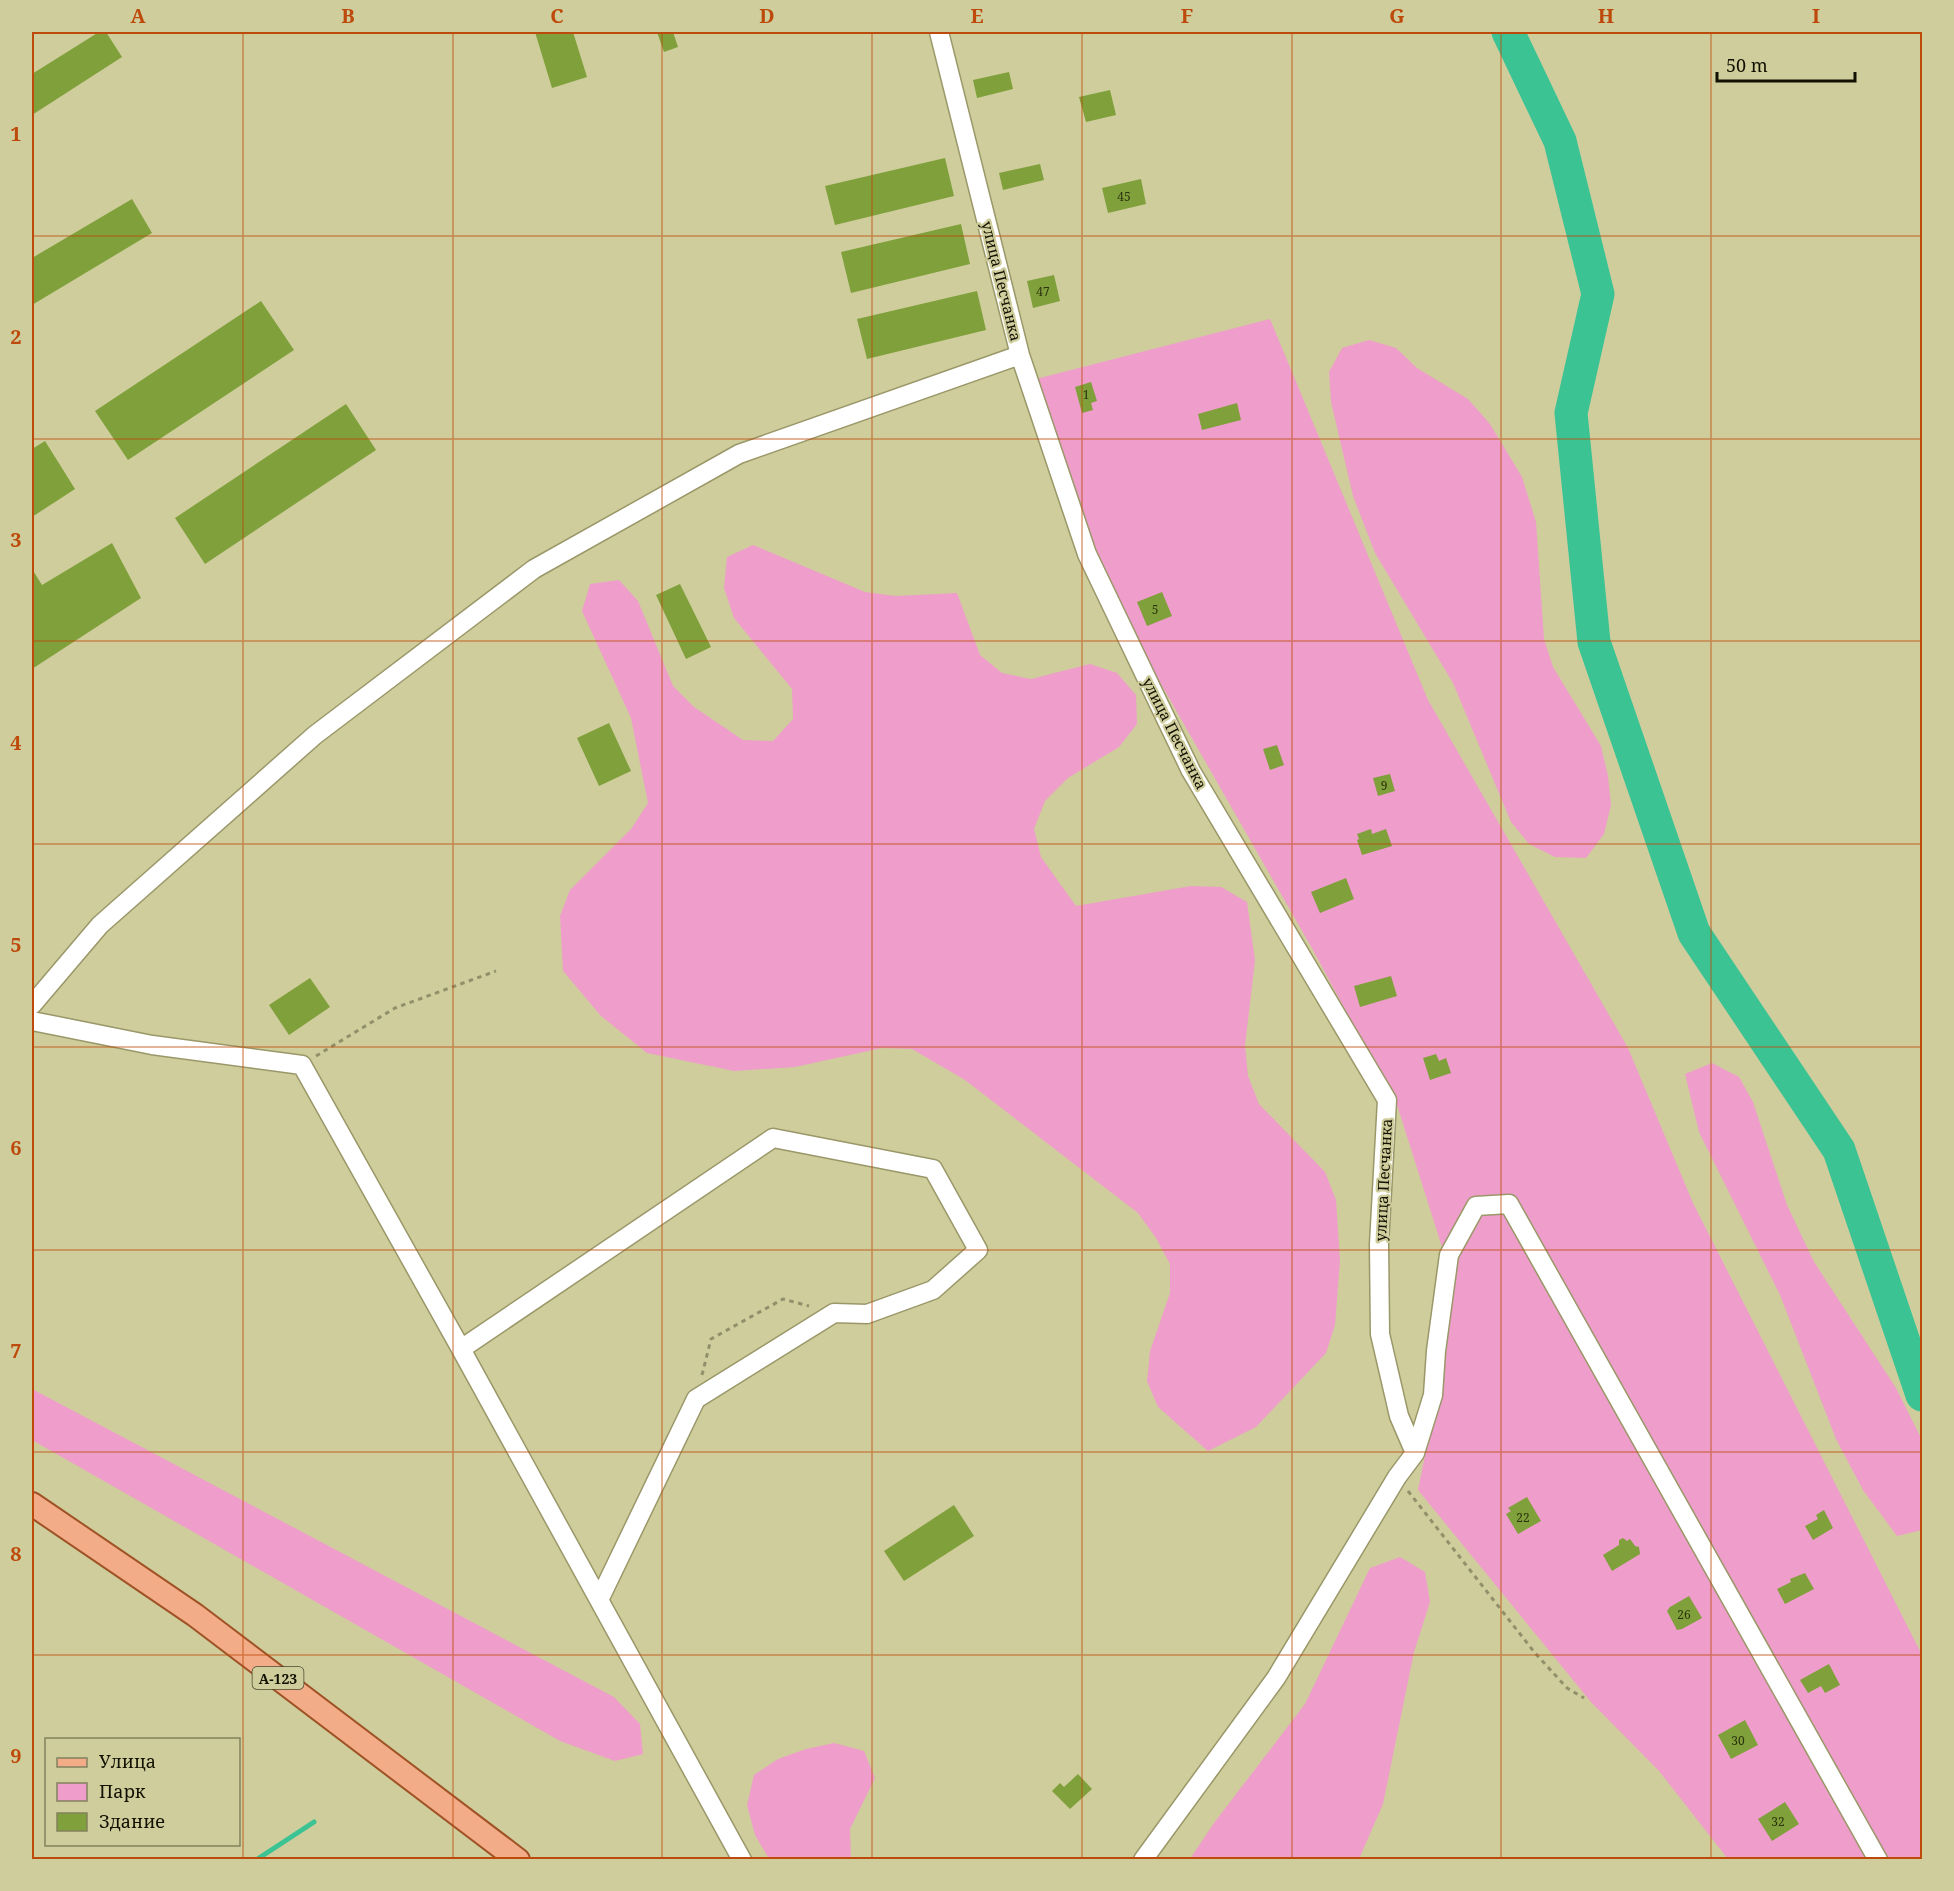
<svg xmlns="http://www.w3.org/2000/svg" width="1954" height="1891" font-family="'Noto Serif',serif">
<style>
.green{fill:#ef9dcb}
.lines{fill:none;stroke-linecap:round;stroke-linejoin:round}
.stream{stroke:#3cc394;stroke-width:5}
.river{stroke:#3cc394;stroke-width:33}
.building{fill:#7fa03a}
.minor-casing{stroke:#9a9769;stroke-width:21}
.major-casing{stroke:#9f5225;stroke-width:26}
.path{stroke:#92906a;stroke-width:3;stroke-dasharray:4.5 4.5;stroke-linecap:butt}
.minor{stroke:#fff;stroke-width:18}
.major{stroke:#f3ac88;stroke-width:22}
.grid{fill:none;stroke:#bd4a0a;stroke-width:1.5;stroke-opacity:0.55}
.labels{text-anchor:middle;dominant-baseline:central;stroke-width:4.5;stroke-linejoin:round;paint-order:stroke}
.number-label{font-size:12px;fill:#2c340f}
.shield{fill:#cfcd9c;stroke:#4a4930;stroke-width:1.5}
.shield-label{font-size:14px;font-weight:bold;fill:#111001}
.street-label{font-size:15px;fill:#111001;stroke:#cfcd9c}
.neatline{fill:none;stroke:#bd4a0a;stroke-width:2}
.grid-label{font-size:20px;text-anchor:middle;font-weight:bold;fill:#bd4a0a}
</style>
<rect width="100%" height="100%" fill="#cfcd9c"/>
<path class="green" d="M1270 319 1428 700 1628 1048 1693 1203 1922 1655V1859H1728L1659 1771 1591 1702 1418 1490 1440 1380 1454 1285 1398 1108 1313 950 1153 670 1076 510 1032 380Z
M1369 340 1396 348 1417 368 1468 399 1490 424 1522 477 1536 522 1544 639 1553 667 1601 746 1608 776 1611 805 1604 834 1586 858 1555 857 1529 844 1511 822 1453 683 1375 553 1353 496 1331 402 1329 372 1342 348Z
M753 545 865 592 896 596 957 593 980 655 1002 673 1031 679 1090 664 1117 673 1136 695 1137 724 1119 747 1068 778 1045 801 1034 829 1041 857 1076 906 1191 886 1221 887 1247 902 1255 960 1245 1046 1248 1076 1259 1104 1325 1172 1336 1200 1340 1261 1335 1325 1326 1353 1256 1427 1208 1451 1158 1407 1147 1381 1150 1351 1170 1293V1264L1156 1238 1138 1213 965 1080 912 1049 882 1048 795 1067 734 1071 647 1053 601 1016 563 971 560 916 570 890 631 829 648 803 631 718 582 611 590 584 619 580 638 601 673 686 694 707 743 740 773 741 793 719 792 689 734 618 724 588 727 557Z
M1712 1063 1739 1077 1753 1102 1787 1205 1814 1262 1896 1388 1922 1440V1530L1897 1536 1863 1490 1836 1439 1780 1295 1699 1132 1685 1074Z
M32 1389 614 1697 640 1724 643 1754 615 1761 560 1741 32 1440Z
M1400 1557 1425 1572 1430 1602 1414 1652 1383 1804 1359 1859H1190L1214 1823 1305 1704 1370 1568Z
M834 1743 864 1751 875 1778 850 1829 851 1859H769L755 1835 747 1805 754 1775 778 1759 806 1749Z"/>
<g class="lines">
<path class="stream" d="M256 1860 314 1822"/>
<path class="river" d="M1508 32 1560 141 1598 294 1571 413 1594 642 1694 933 1839 1150 1922 1395"/>
</g>
<path class="building" d="M99 32H106L122 57 32 115V74Z
M535 32H573L587 77 552 88Z
M657 32H673L678 47 664 52Z
M1009 72 1013 89 977 98 973 80Z
M1110 90 1116 115 1086 122 1079 97Z
M945 158 954 196 835 225 825 186Z
M1040 164 1044 180 1003 190 999 173Z
M1141 179 1146 204 1108 213 1102 188Z
M132 199 152 233 32 305V258Z
M961 224 970 264 851 293 841 252Z
M1054 275 1060 301 1033 308 1027 281Z
M977 291 986 330 867 359 857 319Z
M261 301 294 350 128 460 95 411Z
M1091 382 1097 401 1091 403 1093 410 1082 413 1075 387Z
M1237 403 1241 420 1202 430 1198 414Z
M346 404 376 450 205 564 175 518Z
M45 441 75 489 32 517V449Z
M112 543 141 598 32 669V569L42 585Z
M680 584 711 647 686 659 656 595Z
M1162 592 1172 616 1147 626 1137 602Z
M609 723 631 771 599 786 577 738Z
M1277 745 1284 765 1270 770 1263 749Z
M1390 774 1395 791 1378 796 1373 778Z
M1371 829 1372 834 1386 829 1392 846 1362 855 1357 840 1359 839 1357 834Z
M1346 878 1354 899 1320 913 1311 892Z
M1391 976 1397 996 1360 1007 1354 986Z
M310 978 330 1007 289 1035 269 1005Z
M1436 1054 1439 1061 1446 1058 1451 1073 1430 1080 1423 1058Z
M1527 1497 1541 1521 1518 1534 1506 1514 1511 1511 1508 1508Z
M954 1505 974 1536 904 1581 884 1551Z
M1824 1510 1833 1528 1813 1540 1805 1526 1818 1519 1816 1515Z
M1623 1538 1627 1541 1630 1539 1635 1546 1639 1547 1640 1554 1612 1571 1603 1555 1619 1545V1540Z
M1805 1573 1814 1589 1785 1604 1777 1589 1791 1582 1790 1579Z
M1689 1596 1702 1618 1682 1629 1677 1630 1667 1611 1670 1607Z
M1829 1664 1840 1685 1825 1693 1821 1686 1808 1693 1800 1680Z
M1745 1720 1758 1745 1731 1759 1718 1735Z
M1078 1774 1092 1789 1070 1809 1052 1791 1060 1783 1064 1787Z
M1785 1802 1799 1824 1772 1841 1758 1819Z"/>
<g class="lines">
<g class="minor-casing">
<path id="minor" d="M939 32 1020 355 1087 554 1191 771 1387 1100 1379 1244 1380 1334 1399 1416 1415 1453 1397 1477 1276 1678 1143 1860
M32 1005 100 925 315 735 534 569 739 454 1020 355
M32 1021 152 1045 302 1065 461 1349 742 1860
M461 1349 773 1138 933 1169 978 1250 933 1290 867 1314 834 1313 696 1399 599 1600
M1415 1453 1433 1395 1436 1351 1449 1255 1476 1206 1509 1204 1878 1860"/>
</g>
<g class="major-casing">
<path id="major" d="M32 1504 195 1615 518 1860"/>
</g>
<path class="path" d="M316 1056 395 1008 496 971
M702 1375 711 1339 783 1299 809 1306
M1408 1491 1535 1653 1567 1688 1584 1698"/>
<use href="#minor" class="minor"/>
<use href="#major" class="major"/>
</g>
<path class="grid" d="M243 32V1860M453 32V1860M662 32V1860M872 32V1860M1082 32V1860M1292 32V1860M1501 32V1860M1711 32V1860M32 236H1922M32 439H1922M32 641H1922M32 844H1922M32 1047H1922M32 1250H1922M32 1452H1922M32 1655H1922"/>
<g class="labels">
<g class="number-label">
<text x="1124" y="196">45</text>
<text x="1043" y="291">47</text>
<text x="1086" y="394">1</text>
<text x="1155" y="609">5</text>
<text x="1384" y="785">9</text>
<text x="1523" y="1517">22</text>
<text x="1684" y="1614">26</text>
<text x="1738" y="1740">30</text>
<text x="1778" y="1821">32</text>
</g>
<rect class="shield" x="252.5" y="1667" width="51" height="22" rx="4.5"/>
<g class="shield-label">
<text x="278" y="1678">А-123</text>
</g>
<g class="street-label">
<text transform="translate(1002 281) rotate(76)">улица Песчанка</text>
<text transform="translate(1175 733) rotate(63)">улица Песчанка</text>
<text transform="translate(1383 1180) rotate(-87)">улица Песчанка</text>
</g>
</g>
<rect width="1954" height="1891" fill="none" stroke="#cfcd9c" stroke-width="66"/>
<rect x="45" y="1738" width="195" height="108" fill="#cfcd9c" stroke="#83815e" stroke-width="1.5"/>
<rect x="57" y="1758" width="30" height="9" fill="#f3ac88" stroke="#83815e" stroke-width="1.5"/>
<text x="99" y="1768" font-size="18" fill="#111001">Улица</text>
<rect x="57" y="1783" width="30" height="18" fill="#ef9dcb" stroke="#83815e" stroke-width="1.5"/>
<text x="99" y="1798" font-size="18" fill="#111001">Парк</text>
<rect x="57" y="1813" width="30" height="18" fill="#7fa03a" stroke="#83815e" stroke-width="1.5"/>
<text x="99" y="1828" font-size="18" fill="#111001">Здание</text>
<path d="M1717 72v9h138v-9" fill="none" stroke="#111001" stroke-width="3"/>
<text x="1726" y="72" font-size="18" fill="#111001" stroke="#cfcd9c" stroke-width="4.5" paint-order="stroke">50 m</text>
<rect x="33" y="33" width="1888" height="1825" class="neatline"/>
<g class="grid-label">
<text x="138" y="23">A</text>
<text x="348" y="23">B</text>
<text x="557" y="23">C</text>
<text x="767" y="23">D</text>
<text x="977" y="23">E</text>
<text x="1187" y="23">F</text>
<text x="1397" y="23">G</text>
<text x="1606" y="23">H</text>
<text x="1816" y="23">I</text>
<text x="16" y="141">1</text>
<text x="16" y="344">2</text>
<text x="16" y="547">3</text>
<text x="16" y="750">4</text>
<text x="16" y="952">5</text>
<text x="16" y="1155">6</text>
<text x="16" y="1358">7</text>
<text x="16" y="1561">8</text>
<text x="16" y="1763">9</text>
</g>
</svg>
